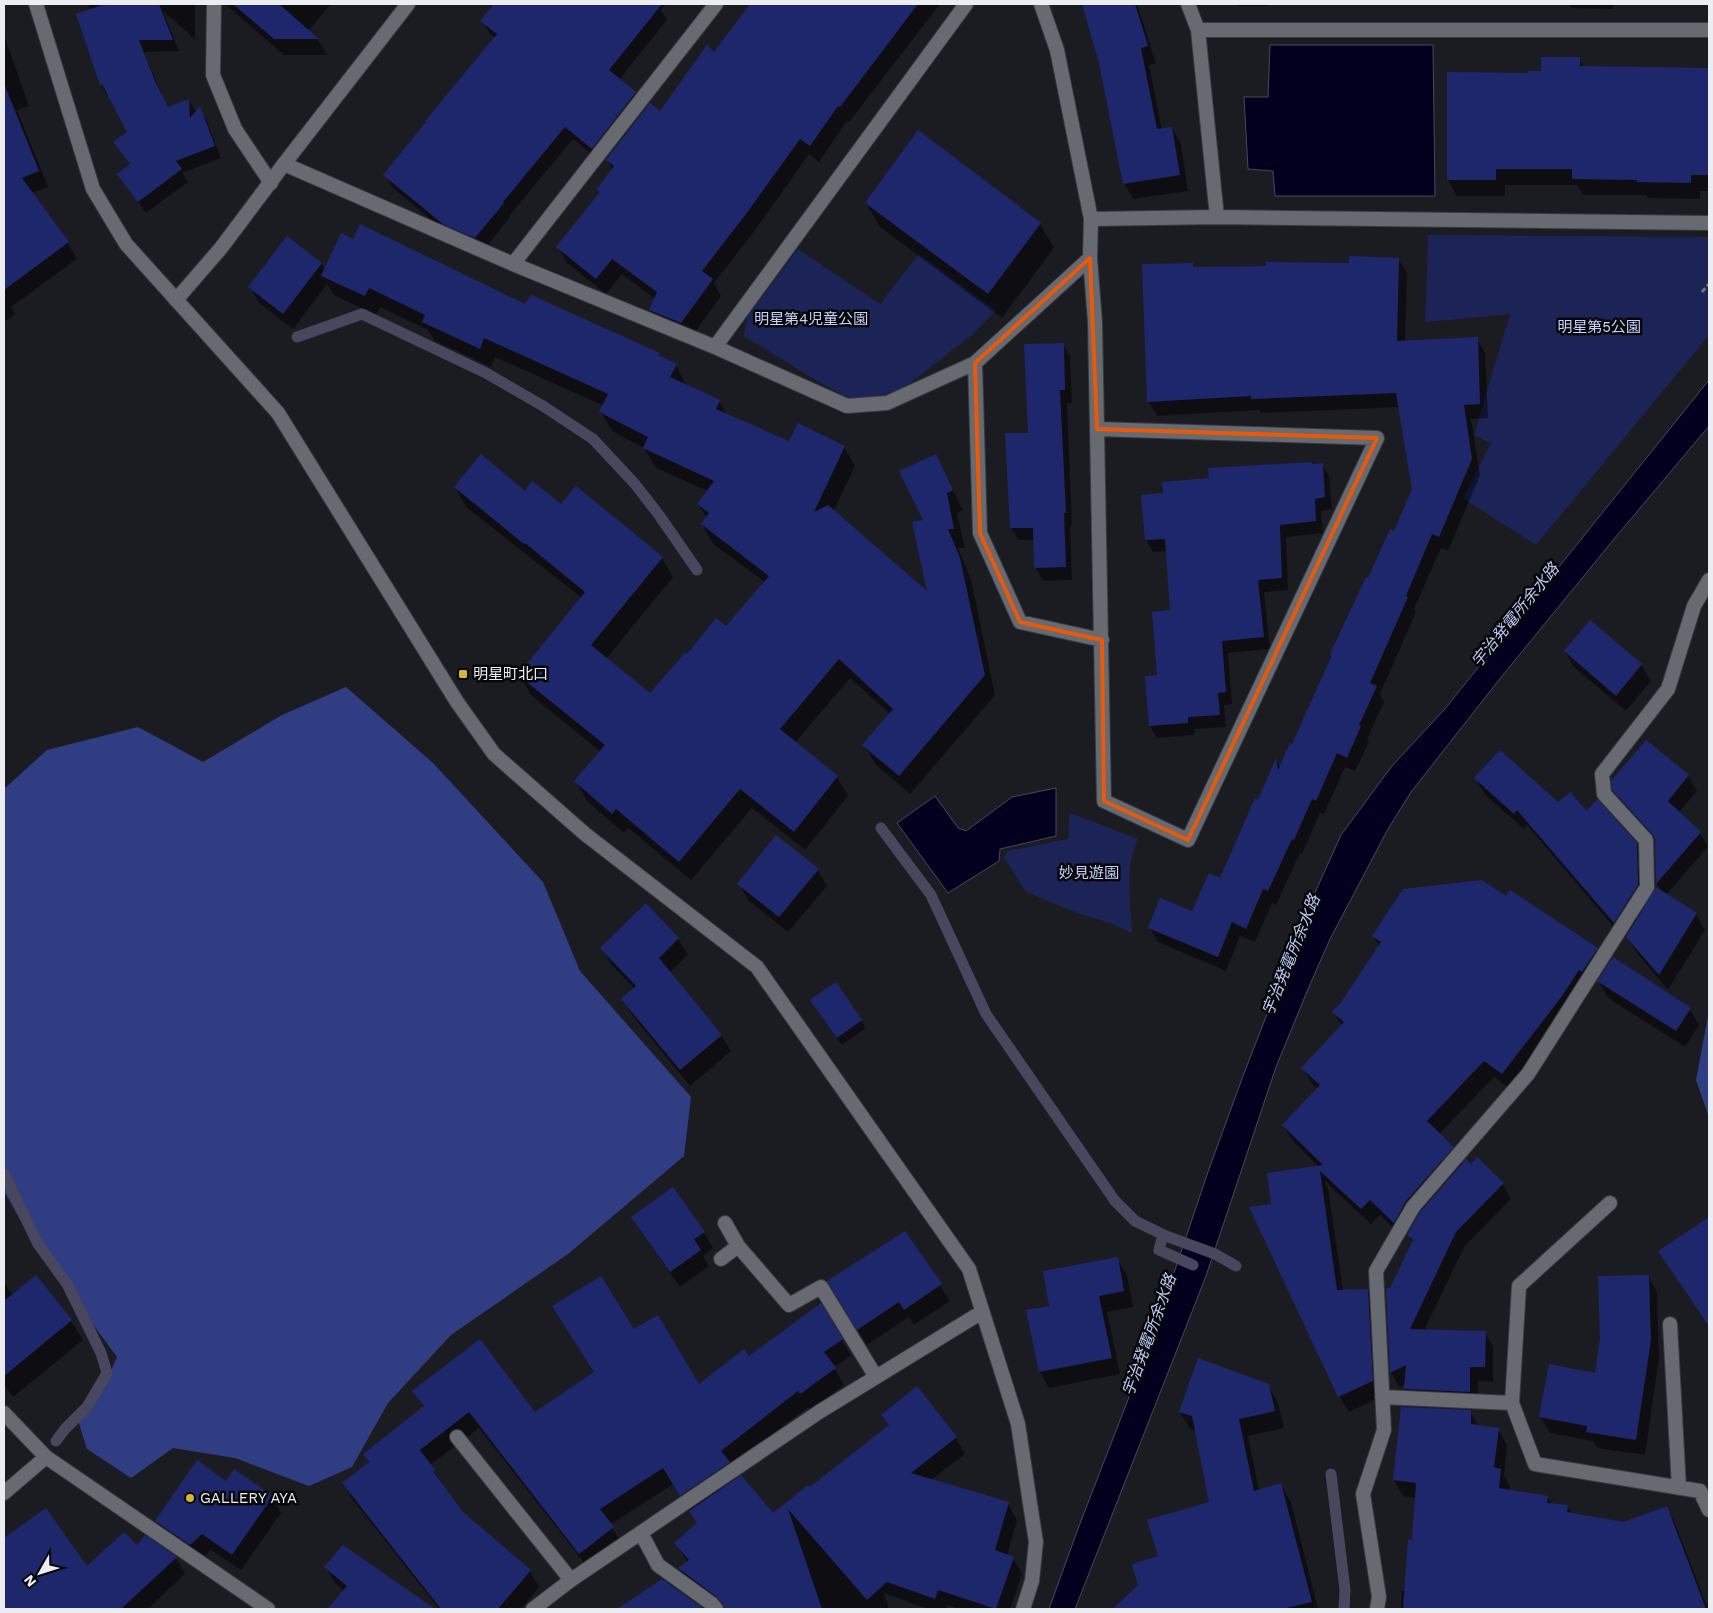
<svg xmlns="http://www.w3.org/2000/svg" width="1713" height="1613" font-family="'Work Sans','Noto Sans JP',sans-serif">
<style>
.green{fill:#1c2457}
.forest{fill:#313d83}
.water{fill:#02001e;stroke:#48475d}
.shadow{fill:#0007}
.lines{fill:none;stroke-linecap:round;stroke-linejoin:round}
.stream{stroke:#48475d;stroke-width:11}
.building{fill:#1f276c}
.minor-casing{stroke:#393a3e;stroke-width:16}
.tertiary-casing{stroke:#393a3e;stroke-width:16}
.path{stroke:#74757a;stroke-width:3;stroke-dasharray:5 2.5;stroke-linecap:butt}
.minor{stroke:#686a71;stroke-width:14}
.tertiary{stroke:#686a71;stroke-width:14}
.marked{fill:none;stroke:#e8590c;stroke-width:4;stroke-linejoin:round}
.poi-dot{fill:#d8b434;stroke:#060709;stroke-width:2}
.labels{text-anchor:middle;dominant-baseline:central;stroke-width:5;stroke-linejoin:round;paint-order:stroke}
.park-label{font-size:15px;fill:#c6d2fb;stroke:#060709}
.poi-label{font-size:15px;fill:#ecedf1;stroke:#060709;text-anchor:start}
.water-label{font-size:16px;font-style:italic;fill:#bdc9f3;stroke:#060709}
</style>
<rect width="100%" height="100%" fill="#1b1c22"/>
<path class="green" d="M1428 235 1709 237V335L1536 545 1463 498 1491 443 1474 435 1510 314 1425 322Z
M798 249 880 304 919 254 996 310 974 333 908 385 878 397 848 398 819 382 744 336 747 317Z
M1070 813 1138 839C1124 868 1131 902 1132 933L1108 922 1080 914 1026 892 1004 857 1008 851 1068 839Z"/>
<path class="forest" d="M346 687 433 763 543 882 580 971 691 1097 684 1156 568 1254 451 1335 388 1403 352 1467 309 1486 235 1458 173 1448 131 1478 87 1449 76 1414 107 1380 117 1357 35 1246 4 1191V789L47 750 138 727 203 762 282 715Z
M1709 1011V1117L1696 1080Z"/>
<path class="water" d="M1270 45H1433L1435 196H1275L1273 171 1248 169 1244 97H1268Z
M1709 380V426L1614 539 1502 676 1411 792 1388 829 1330 939 1308 989 1276 1067 1206 1276 1075 1609H1049L1079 1526 1152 1338 1209 1169 1243 1076 1309 906 1341 835 1392 766 1444 710Z
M1056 788V836L1000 849 999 861 948 893 897 823 935 796 958 828 966 831 1012 797Z"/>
<path class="shadow" d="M88 4H195V39L163 11 179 51 144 52 168 109 189 101 196 112 199 108 206 119 221 158 182 173 188 182 146 213 119 174 131 166 115 142 128 132 109 95 107 96 101 84 90 10Z
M225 4H331L308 31 318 40 327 55H284Z
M496 4H522L526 7 529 4H666L661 10 667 20 619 80 635 93 643 106 600 161 573 139 510 215V217L483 251 453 238 393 188 385 175 495 38 490 34 482 21Z
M751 4H940L849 122 847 121 819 162 809 154 755 230 714 283 721 296 690 339 659 326 650 310 655 299 622 274 606 294 567 263 558 247 601 194 598 190 613 170 607 160 660 113 715 54Z
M1082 4H1137L1156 63 1149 65 1162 130 1172 128 1181 144 1188 191 1133 199 1124 183 1101 63Z
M1237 4H1268V6H1239Z
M1335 4H1464V5Z
M1559 4H1613V9L1571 8 1569 4Z
M4 35 29 106 17 110 48 187 32 193 68 243 77 259 11 307 15 314 4 322Z
M1579 59 1584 67 1709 70V191H1700V199L1647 198 1646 195H1583L1577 185H1505V196H1457L1448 180 1529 74 1542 73Z
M866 203 1040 224 1054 248 1002 318 880 227Z
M354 240 659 354 661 358 676 365 686 386 719 401 727 415 790 443 844 447 855 466 833 512 929 595 925 521 935 455 963 510 957 513 965 548H958L971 580 995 695 910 794 875 764 864 745 890 714 850 678 795 743 837 777 848 796 805 850 752 808 691 880 628 828 624 833 587 801 576 781 601 752 531 695 520 675 582 598 466 507 455 487 525 492 562 506 662 558 673 577 606 659 650 695 687 656 726 628 765 582 713 544 702 524 707 518 698 504 708 491 656 468 644 448 612 431 601 412 604 406 495 357 491 367 435 341 428 330 380 307 376 315 334 295 327 284 293 329 259 303 250 287 321 263 325 270Z
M1398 259 1407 273 1405 342 1477 339 1485 353 1488 418 1471 419 1480 475 1448 551 1441 548 1414 609 1416 612 1380 694 1384 702 1367 739 1369 742 1355 771 1345 767 1324 814 1320 813 1302 854 1300 853 1276 905 1272 903 1255 942 1240 936 1226 971 1158 942 1150 928 1192 913 1221 880 1277 761 1280 767 1292 746 1332 656 1331 654 1394 532 1413 489 1400 407 1261 413 1259 410 1157 416 1148 401 1192 264 1195 268 1351 264Z
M1063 344 1070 357 1072 403H1067L1072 525 1070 526 1072 580 1043 581 1036 568 1034 540H1018L1011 528 1029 434Z
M1322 464 1329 476 1332 509 1321 511 1323 533 1286 537 1288 590 1264 592 1270 649 1228 653 1232 704 1224 705 1226 727 1194 729V735L1157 738 1150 726 1172 611 1167 551 1153 552 1146 540 1164 494 1210 479Z
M1590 621 1641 665 1651 681 1626 711 1574 667 1565 651Z
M1646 741 1688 776 1697 791 1678 813 1700 832 1708 847 1666 895 1696 914 1705 930 1668 990 1637 953 1627 937 1632 928 1630 927 1623 938 1527 825 1524 829 1485 795 1476 779 1587 813 1636 844 1646 861 1647 904 1662 893 1657 884 1656 842 1622 805 1614 790Z
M818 870 827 886 788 932 748 900 739 884Z
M1506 898 1597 949 1606 965 1592 987 1588 985 1511 1090 1494 1077 1439 1134 1453 1147 1463 1165H1471L1503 1184 1511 1199 1464 1247 1424 1331 1485 1332 1493 1347V1382L1478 1381V1407L1413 1404 1405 1389V1384L1399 1387 1391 1372V1289L1413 1243 1408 1235 1422 1212 1420 1211 1415 1218 1403 1238 1380 1215 1371 1224 1331 1187 1327 1182H1325L1328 1188 1343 1291 1367 1290 1377 1306 1381 1397 1349 1412 1339 1396 1273 1205 1319 1167 1293 1141 1283 1125 1318 1089 1312 1084 1303 1068 1342 1026 1334 1012 1343 1002 1379 946 1373 936Z
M646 905 678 939 688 955 670 972 721 1035 731 1051 690 1086 632 1015 623 999 635 989 611 964 602 948Z
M1599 982 1690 1009 1699 1025 1685 1047 1608 998Z
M836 984 866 1028 842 1045 816 1008Z
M632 1218 704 1232 713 1248 703 1256 709 1266 680 1287 642 1233Z
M904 1232 950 1301 914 1325 909 1317 867 1345 838 1298Z
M1117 1259 1127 1275 1133 1307 1107 1312 1120 1374 1049 1388 1040 1372 1028 1311 1051 1307Z
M1648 1276 1657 1292 1659 1357 1645 1455 1597 1448 1593 1441 1550 1433 1540 1417 1596 1374Z
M36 1277 71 1321 83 1340 13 1397 4 1385V1283L13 1295Z
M634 1330 699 1386 749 1357 842 1340 851 1356 834 1367 844 1385 810 1410 808 1407 731 1466 738 1479 773 1515 809 1489 889 1426 882 1415 917 1388 956 1438 965 1454 931 1480 1008 1504 1017 1520 1007 1556 1013 1558 1022 1574 1010 1609H959L947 1605 946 1609H928L884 1593 889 1609H750L738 1577 712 1601 688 1585 679 1569 688 1563 676 1544 698 1523 673 1484 610 1525 622 1544 589 1569 479 1428 430 1465 462 1513 530 1571 539 1587 521 1609H439L353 1500 343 1484 369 1463 364 1454 424 1408 414 1391 534 1414 595 1373Z
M1268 1385 1278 1403 1284 1428 1248 1436 1259 1491 1281 1485 1291 1502 1318 1609H1115L1140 1586 1160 1557 1211 1503 1196 1431 1190 1429 1180 1412Z
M1470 1411 1479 1427 1498 1429 1507 1445 1504 1476 1510 1486 1509 1491 1547 1497 1552 1504 1567 1506 1572 1514 1623 1523 1666 1507 1675 1523 1706 1604H1709V1609H1401L1402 1591H1405L1413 1541 1416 1498 1403 1496 1394 1480Z
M226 1482 272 1497 281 1513 241 1570 211 1550 200 1560 165 1537 156 1521Z
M45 1509 87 1568 137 1547 145 1537 176 1558 185 1574 149 1608 150 1609H4V1553L9 1549 4 1539Z
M343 1547 433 1609H340L336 1601 344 1591 335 1583 326 1567Z
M688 1599 694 1609H622L621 1608Z"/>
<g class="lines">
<path class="stream" d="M297 337 362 314 486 373 543 406 593 439 635 484 659 515 697 570
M881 828 931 895 986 1014 1115 1201 1135 1221 1166 1236 1215 1254 1236 1266
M4 1174 38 1244 67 1284 101 1353 107 1373 87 1407 65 1429 56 1441
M1163 1235 1159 1250 1193 1265
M1331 1474 1345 1590 1344 1609"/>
</g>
<path class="building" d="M105 4H159L173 40H139L155 81 168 107 189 99 190 118 200 106 215 146 176 161 182 169 138 202 117 174 130 164 113 142 127 132 102 84 100 85 76 14Z
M233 4H279L319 39H274Z
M494 4H662L609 70 636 92 592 149 565 127 503 202 504 203 475 238 444 225 383 175 426 122 425 121 497 34 480 21Z
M750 4H918L840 107 838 106 810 146 800 139 746 214 702 271 713 279 681 323 649 310 657 292 612 259 596 279 556 247 600 192 597 189 614 166 606 160 650 103 660 111 707 45 714 52Z
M1082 4H1135L1148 46 1141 48 1157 129 1172 127 1180 175 1123 184 1099 63Z
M1541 57H1580V66L1709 68V175H1691V183L1637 182V180L1572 179V169H1496V180H1447V72L1528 73V71H1541Z
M4 86H5L39 171 22 178 69 242 4 290Z
M918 130 1041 223 988 294 865 203Z
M360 224 525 304 531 295 660 353 658 355 677 364 670 377 720 400 716 409 789 441 798 423 845 446 814 512 828 505 927 591 912 522 923 520 899 471 936 454 953 490 947 493 954 529H948L960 558 985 675 899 776 862 745 893 709 839 659 780 729 838 776 794 832 740 789 679 862 616 809 612 814 574 781 605 745 518 675 585 592 525 543 524 544 454 487 481 454 525 491 532 481 561 504 576 486 663 557 591 645 650 693 685 653 687 654 716 618 726 626 769 576 701 524 709 513 697 504 714 481 643 448 648 437 599 412 608 394 484 338 480 349 422 322 425 315 369 288 365 296 321 276 341 233 353 239Z
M287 236 322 263 283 314 248 287Z
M1349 256 1399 258 1397 341 1478 337 1480 404 1464 405 1472 459 1439 537 1432 534 1406 596 1408 597 1370 683 1377 686 1359 725 1361 726 1347 758 1337 753 1316 801 1312 799 1294 840 1292 839 1268 891 1263 889 1246 929 1232 922 1218 957 1148 928 1160 898 1192 911 1209 873 1220 878 1255 798 1258 800 1276 758 1278 770 1290 743 1292 744 1332 655 1330 654 1366 577 1368 578 1390 529 1394 531 1412 489 1396 393 1251 399V396L1147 402 1142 264 1193 263V267L1266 266V262L1349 263Z
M1064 343 1065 390H1060L1066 513H1064L1066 567 1034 568 1033 528H1010L1005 433H1028L1024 344Z
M1312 462V464L1323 463 1325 497 1315 499 1316 521 1280 525 1282 578 1258 580 1264 637 1222 641 1226 692 1218 693 1220 715 1188 717V723L1149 726 1145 676 1157 675 1152 612 1170 610 1165 539 1145 540 1141 495 1163 493 1162 482 1209 478 1208 468Z
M1590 620 1642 664 1616 696 1564 651Z
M1646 740 1689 775 1668 801 1701 832 1656 884 1655 840 1653 835 1612 790 1611 781Z
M1500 750 1558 802 1570 792 1587 811 1597 799 1637 843 1638 885 1614 923 1517 810 1514 814 1474 778Z
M776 835 819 869 779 917 737 884Z
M1482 880 1506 896 1510 890 1598 948 1582 972 1579 970 1562 996 1502 1074 1484 1061 1427 1121 1454 1147 1406 1201 1394 1223 1370 1200 1361 1209 1320 1171 1337 1290 1368 1289 1373 1381 1338 1397 1249 1207 1271 1204 1267 1173 1323 1165 1282 1125 1320 1085 1301 1068 1344 1022 1332 1012 1342 1001 1381 942 1372 936 1403 889Z
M1656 887 1697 913 1659 975 1626 937Z
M646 903 679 938 659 958 722 1035 680 1070 621 999 636 986 600 948Z
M1613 957 1691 1008 1676 1031 1597 981Z
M836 982 862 1020 837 1038 810 1000Z
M1477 1157 1504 1183 1456 1232 1410 1329 1486 1331 1485 1367H1470V1392L1404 1389 1406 1365 1390 1373 1386 1288H1390L1413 1240 1407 1235 1420 1212 1466 1159 1471 1164Z
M673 1187 705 1232 694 1239 701 1250 670 1272 631 1217Z
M1709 1217V1326L1658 1251Z
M905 1231 942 1284 904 1310 899 1302 857 1330 827 1281Z
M1118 1257 1124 1291 1099 1296 1112 1358 1039 1372 1026 1310 1049 1306 1043 1271Z
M36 1275 72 1320 4 1376V1301Z
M1649 1275 1651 1340 1636 1440 1586 1432 1587 1426 1539 1417 1549 1364 1595 1373 1600 1339 1598 1276Z
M601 1276 634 1329 658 1315 699 1384 744 1349 749 1356 821 1303 843 1339 824 1352 836 1368 800 1394 798 1391 721 1451 730 1462 680 1496 663 1468 600 1509 614 1527 579 1554 469 1412 420 1450 435 1470 433 1471 463 1512 531 1570 498 1609H441L342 1483 369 1462 363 1454 424 1406 412 1391 480 1339 535 1412 594 1372 552 1306Z
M1198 1358 1269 1384 1275 1411 1239 1419 1254 1491 1281 1483 1312 1602 1282 1609H1113L1138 1585 1132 1564 1158 1556 1147 1520 1209 1502 1192 1416 1179 1412Z
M917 1386 957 1437 911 1473 1009 1502 995 1550 1014 1557 996 1609 938 1590 935 1599 887 1582 867 1600 788 1509 822 1609H725L723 1604 717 1597 678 1568 689 1560 674 1543 697 1523 689 1511 741 1475 773 1513 808 1485 810 1487 889 1425 881 1415Z
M1401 1407 1471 1410V1424L1499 1428 1494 1467 1501 1469 1499 1488 1548 1496 1547 1503 1568 1505 1567 1512 1623 1522 1667 1506 1706 1609H1403L1408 1539 1412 1540 1416 1483 1393 1480Z
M197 1460 226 1481 234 1469 273 1496 232 1555 202 1534 190 1545 155 1521Z
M46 1508 87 1566 124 1532 137 1545 145 1535 177 1557 121 1609H4V1538Z
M343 1545 435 1609H327L347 1586 324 1567Z
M662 1579 704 1609H617Z"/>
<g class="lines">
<g class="minor-casing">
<path id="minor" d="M36 4 93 189 126 244 278 413 457 702 494 754 585 834 757 967 969 1269 1018 1424 1031 1510 1036 1542 1032 1581 1023 1609
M214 4 213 75 235 129 271 183
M1041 4 1057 50 1091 219 1090 258 1095 322 1104 801 1188 840 1377 438 1097 429
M1188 4 1198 30 1217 217
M1198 30H1709
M284 164 513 264 715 347 847 406 887 403 975 363 1090 258
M1091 219 1217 217 1709 223
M513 264 716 4
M715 347 966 4
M975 363 980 533 1020 622 1102 640
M1610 1203 1519 1286 1512 1403 1535 1464 1700 1491 1709 1510
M725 1223 738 1246 789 1305 821 1287 876 1377
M721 1259 738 1246
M1670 1324 1679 1488
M1382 1397 1512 1403
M4 1413 46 1457 268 1609
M457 1437 571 1580
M4 1493 46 1457
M641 1533 658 1565 712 1604 716 1609
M533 1609 571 1580 819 1412 982 1312
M1377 1609 1379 1597 1363 1494 1384 1430 1376 1271 1413 1207 1528 1074 1647 887 1646 840 1604 794 1602 774 1668 689 1694 606 1709 580"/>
</g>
<g class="tertiary-casing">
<path id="tertiary" d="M176 300 221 248 284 164 408 4"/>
</g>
<path class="path" d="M1702 292 1709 284"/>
<use href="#minor" class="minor"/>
<use href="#tertiary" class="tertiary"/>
</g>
<path class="marked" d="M1090 258 1097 429 1377 438 1188 840 1104 801 1102 640 1020 622 980 533 975 363Z"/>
<g class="poi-dot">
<rect x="458" y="669" width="10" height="10" rx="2.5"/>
<circle cx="190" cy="1498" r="5"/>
</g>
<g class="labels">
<g class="park-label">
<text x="811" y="319">明星第4児童公園</text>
<text x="1599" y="327">明星第5公園</text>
<text x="1089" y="873">妙見遊園</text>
</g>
<g class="poi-label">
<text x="473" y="674">明星町北口</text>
<text x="200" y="1498">GALLERY AYA</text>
</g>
<g class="water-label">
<text transform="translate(1515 615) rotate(-51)">宇治発電所余水路</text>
<text transform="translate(1291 955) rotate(-68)">宇治発電所余水路</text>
<text transform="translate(1149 1335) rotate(-70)">宇治発電所余水路</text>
</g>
</g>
<rect width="1713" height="1613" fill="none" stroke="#ecedf1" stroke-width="10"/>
<g transform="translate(40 1573) rotate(231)" stroke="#060709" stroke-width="4" paint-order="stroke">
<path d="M0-4L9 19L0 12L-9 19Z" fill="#ecedf1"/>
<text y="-8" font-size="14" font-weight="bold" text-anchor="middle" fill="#ecedf1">N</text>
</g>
</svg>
